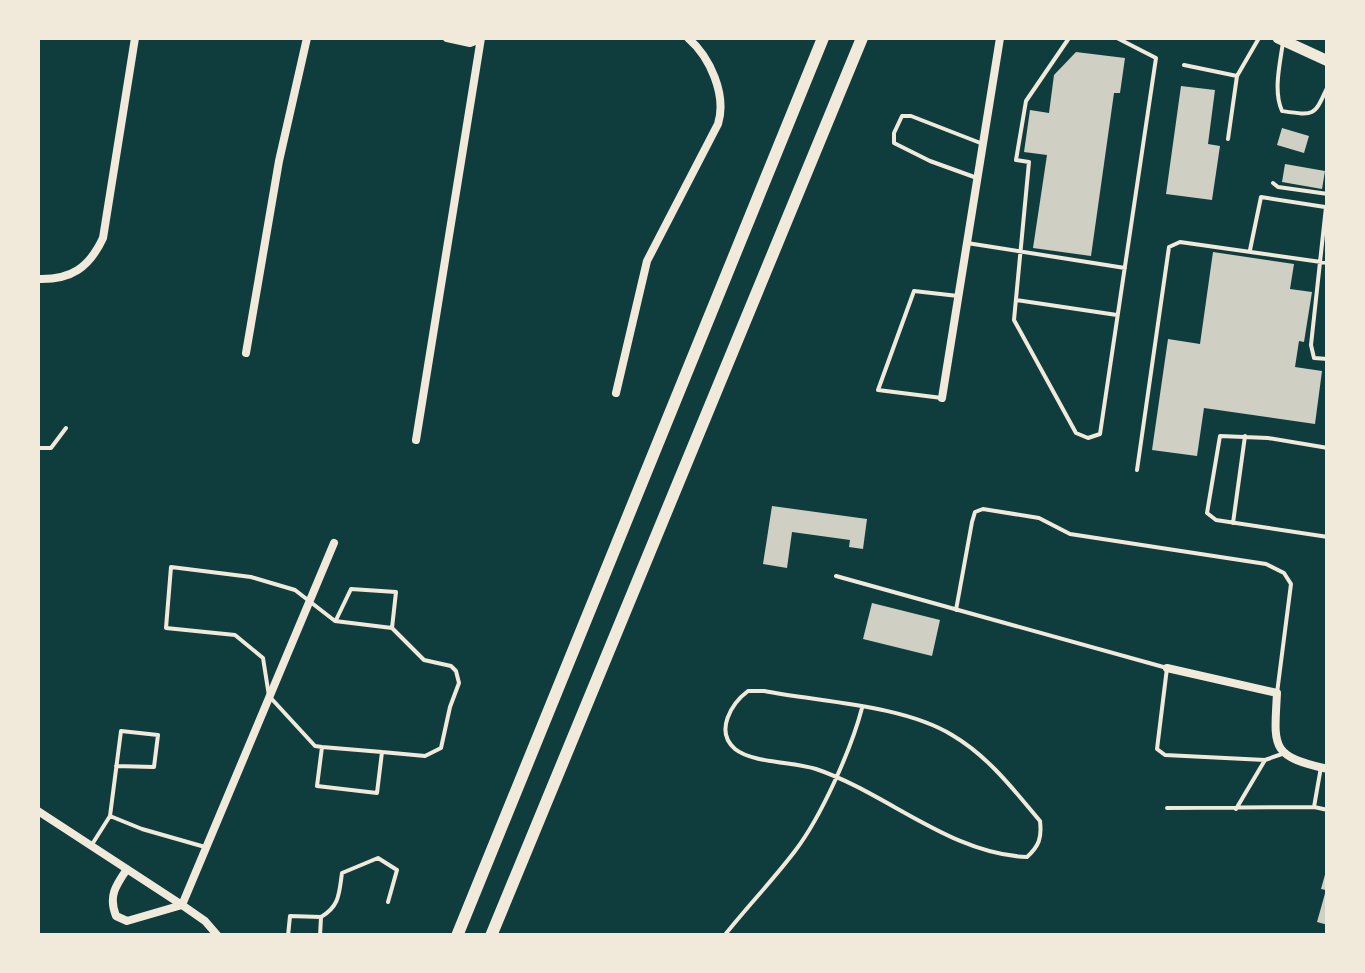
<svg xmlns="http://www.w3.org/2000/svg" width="1365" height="973" font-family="'PT Sans',sans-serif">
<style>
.building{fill:#cfcfc3}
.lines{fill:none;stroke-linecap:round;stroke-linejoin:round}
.service{stroke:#f1e9da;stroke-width:4}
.minor{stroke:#f1e9da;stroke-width:8}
.primary{stroke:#f1e9da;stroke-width:11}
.motorway{stroke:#f1e9da;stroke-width:12}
</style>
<rect width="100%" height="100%" fill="#0f3d3e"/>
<path class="building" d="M1076 52 1125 58 1120 93H1114L1091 256 1033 248 1047 155 1024 152 1030 110 1049 113 1054 75Z
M1181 86 1215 90 1208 144 1220 146 1212 200 1166 194Z
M1282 128 1309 136 1304 153 1277 145Z
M1285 164 1325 171 1322 189 1282 182Z
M1213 252 1294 264 1290 289 1312 292 1304 342 1299 341 1295 367 1322 371 1315 424 1204 408 1197 456 1152 450 1168 339 1200 344Z
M772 506 867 519 863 549 849 547 850 540 792 532 787 568 763 564Z
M872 603 940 620 932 656 863 639Z
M1326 871H1328V925L1317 922 1326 890 1321 889Z"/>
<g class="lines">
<path class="service" d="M1069 38 1026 101 1016 160 1029 162 1014 320 1076 433 1088 438 1100 434 1156 58 1117 38
M1283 42C1280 64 1273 91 1282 111 1316 116 1314 116 1328 86
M1184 65 1237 76
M1228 139 1237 76 1259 38
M977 178 930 161 894 143V133L902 116H911L983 144
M1273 183 1278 187 1328 194
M1326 207 1311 345 1314 358 1328 359
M967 243 1125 268
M1250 250 1261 197 1325 207
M1016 300 1117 315
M942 398 878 390 914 291 958 296
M38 448H51L66 428
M1328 448 1268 438 1220 436 1207 513 1216 520 1328 537
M1137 470 1169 247 1180 242 1328 263
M1233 523 1245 436
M836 576 1167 668 1157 749 1165 755 1265 760
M956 610 972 522 975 512 983 509 1039 518 1070 534 1266 564 1284 573 1291 584 1277 693
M336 620 351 589 396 592 392 628
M748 691H764C821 702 903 705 952 735 988 756 1014 790 1040 821 1042 838 1039 846 1027 857 950 854 887 793 816 769 795 762 752 763 735 749 714 731 732 703 748 691Z
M322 747 317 786 377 793 382 752 322 747 315 746 269 696 263 658 235 635 166 628 171 567 251 577 295 590 335 621 392 628 424 660 451 666 456 671 459 683 450 707 441 748 425 756 382 752
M1314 807 1321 767
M1167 808 1314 807 1328 810
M1236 809 1265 760 1282 754
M110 816 142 829 205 847
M91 846 110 816 121 731 158 735 154 767 116 766
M321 917C340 906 339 893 342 873L378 858 397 870 388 902
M288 936 290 916 321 917 320 936
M724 936C747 907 773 880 795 851 821 817 851 750 862 708"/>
<path class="minor" d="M447 38 470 43 480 39
M38 279C71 280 89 268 103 238L135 38
M246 353 279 161 307 38
M616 393 647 261 718 124C727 95 710 57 688 38
M942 398 1000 38
M416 440 481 38
M1167 668 1277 693C1274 748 1270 756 1328 769
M38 811 182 905 205 921 218 936
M127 869C116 885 108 896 116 916L127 921 182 905 334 543"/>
<path class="primary" d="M1278 38 1328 61"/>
<path class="motorway" d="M457 936 823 38
M491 936 862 38"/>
</g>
<rect width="1365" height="973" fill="none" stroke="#f1e9da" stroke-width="80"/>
</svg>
